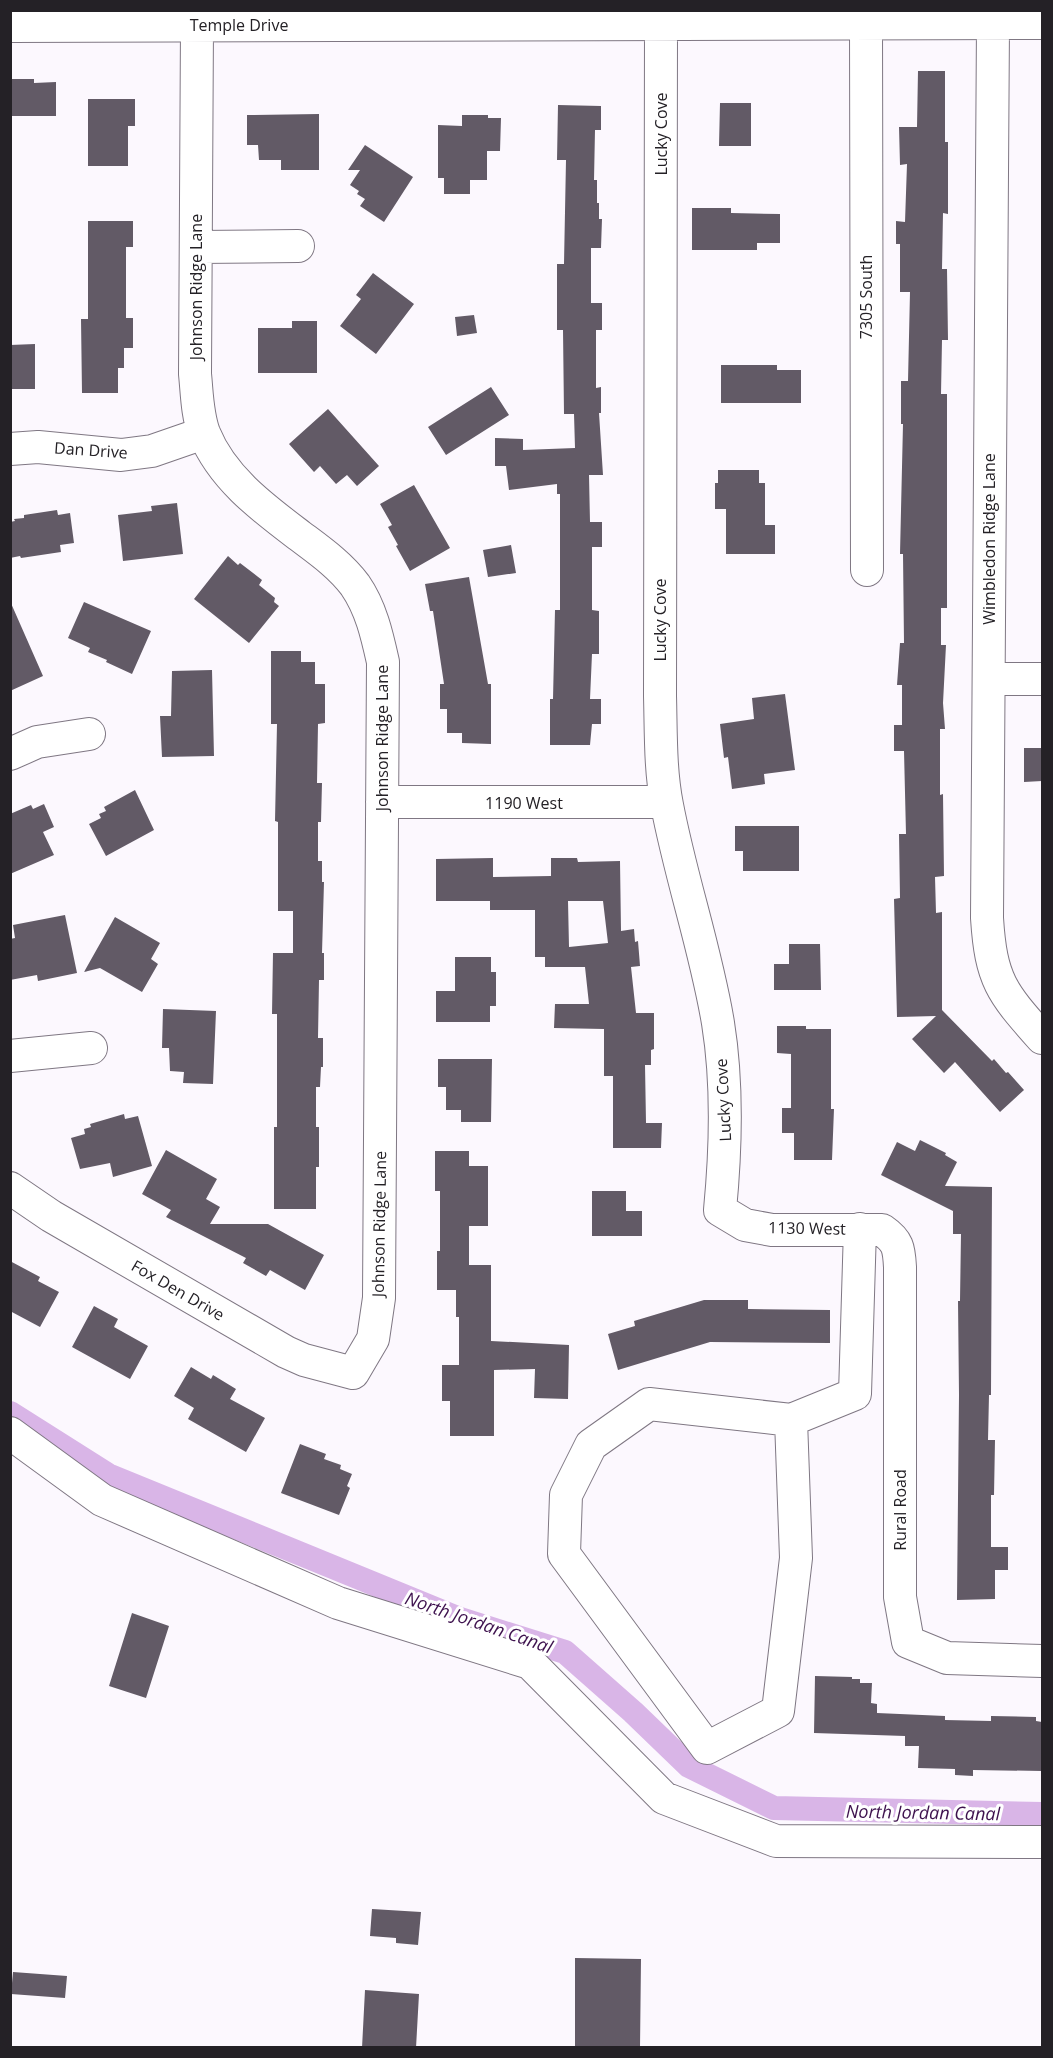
<svg xmlns="http://www.w3.org/2000/svg" width="1053" height="2058" font-family="'Open Sans',sans-serif">
<style>
.lines{fill:none;stroke-linecap:round;stroke-linejoin:round}
.canal{stroke:#d9b5e7;stroke-width:24}
.building{fill:#625a66;fill-rule:evenodd}
.minor-casing{stroke:#7f7783;stroke-width:34}
.minor{stroke:#fff;stroke-width:32}
.labels{text-anchor:middle;dominant-baseline:central;stroke-width:6;stroke-linejoin:round;paint-order:stroke}
.street-label{font-size:16px;fill:#242126;stroke:#fff}
.water-label{font-size:18px;font-style:italic;fill:#3e124e;stroke:#fff}
</style>
<rect width="100%" height="100%" fill="#fcf8fe"/>
<g class="lines">
<path class="canal" d="M10 1413 108 1475 460 1619 565 1652 633 1712 689 1766 774 1808 1042 1814"/>
</g>
<path class="building" d="M918 71H945V142H948V214L943 213 942 269H947L948 340H942L941 394H947V608H941V645H946L943 703 945 729H940V795L943 794 944 876 935 877 936 913 942 912V1010L992 1061 994 1059 1006 1073 1008 1072 1024 1090 1000 1112 955 1062 944 1073 912 1039 936 1016 897 1017 894 899 900 898 899 834H906L904 751H894V725H902V685H897L900 643H904L903 554H900L903 424H901V381H908L910 292H900V244H896V221L905 222 907 164 900 165 899 127H917Z
M10 79H34V83L56 82V116H10Z
M88 99H135V126H128V166H88Z
M720 103H751V146H719Z
M558 105 601 106V130H595L594 180H597V203H599V219H602L601 248H591V303H602V330H596V388L601 387V413H599L603 475H589L590 522H602V547H592V610L599 611V654H592L590 699H601V724H592L590 745H550V699H553L555 610H560V494H557V484L509 490 506 466H495V438L523 439V450L575 448 574 414H564L563 330H557V264H564L566 160H557Z
M319 114V170H281V160H259L258 145H247V115Z
M462 115H488V118H501L500 151H487V180H470V194H444V178H438V125L462 126Z
M365 145 413 177 384 222 360 206 365 199 357 194 359 191 350 185 360 170H348Z
M692 208H731V213L780 214V243H757V250H692Z
M88 221H133V247H126V318H133V348H124V368H118V393H82L81 319H88Z
M373 273 414 304 376 354 340 326 361 299 356 295Z
M474 315 477 333 457 336 455 317Z
M292 321H317V373H258V328H292Z
M35 344V389H10V345Z
M721 365H777V370H801V403H721Z
M491 387 509 415 446 455 428 427Z
M328 409 379 466 357 486 347 475 336 484 320 466 314 472 289 444Z
M718 470H759V483H765V525H775V554H726V509H715V483H718Z
M414 485 450 548 410 571 396 546 398 545 388 527 392 525 380 504Z
M177 503 183 554 123 561 118 515 152 511 151 506Z
M57 510 58 515 70 513 74 543 60 545 61 552 21 558 20 556 10 558V522L15 521 14 519 24 518V515Z
M511 545 516 573 488 577 483 550Z
M228 556 238 565 240 563 262 580 259 585 275 598 274 602 279 606 249 643 194 599Z
M469 577 488 684H491V744L462 743V733H447V709H440V684H444L433 611H430L425 584Z
M10 601 43 676 10 691Z
M84 602 151 631 132 674 106 662 107 660 88 652 90 648 68 638Z
M271 651H301V662H315V684H325V723L318 724 317 783H322L321 822H318V861H322V882H324L322 953H324V980H319L318 1038H323V1067H321L320 1087H316V1127H319V1167H316V1209H274V1127H277V1014H272L273 953H293V911H278V822L275 821 277 724H271Z
M212 670 214 756 162 757 160 716H171L172 671Z
M785 694 795 770 764 774 765 784 732 789 728 757 724 758 720 724 754 719 752 698Z
M1024 748H1042V781L1024 782Z
M135 790 154 830 106 856 89 824 101 818 99 814 106 811 104 807Z
M44 804 54 827 43 832 54 855 10 874V814L31 805 33 809Z
M735 826H799V871H743V851H735Z
M493 858V877L551 876V858H577L578 862 620 861 621 931 634 929 635 942 638 941 640 966 631 967 636 1013H654V1049L651 1050V1065H645L646 1123H662L661 1148H613V1076H604V1029L554 1028 555 1004H589L585 967H545V957H535V910H490V901H436V859ZM568 901H603L608 943 569 947Z
M65 915 77 973 38 981 37 975 10 980V939L15 938 13 925Z
M115 917 160 943 151 959 158 964 142 992 100 968 84 972Z
M789 944H820L821 990H774V964H789Z
M455 957H491V972H496V1006H490V1022H436V991H455Z
M163 1009 216 1011 213 1084 183 1083 184 1072 170 1071 169 1048H162Z
M777 1026H806V1029H831V1109H834L832 1160H794V1133H782V1108H791V1054L777 1053Z
M438 1059H492L491 1122H461V1110H446V1087H438Z
M124 1114 125 1119 138 1116 152 1166 113 1177 110 1163 80 1169 71 1138 85 1134 84 1129 91 1127 90 1124Z
M920 1140 946 1153 945 1155 957 1162 945 1186 992 1187 991 1395H989L988 1440H995L994 1495H991V1547H1008V1570H995V1599L957 1600 959 1395 958 1301H960L961 1234H953V1211L881 1175 897 1142 915 1151Z
M166 1150 217 1179 206 1199 220 1207 210 1224H268L324 1255 305 1290 270 1270 266 1276 243 1263 246 1258 166 1217 171 1210 142 1194Z
M435 1151H469V1166H488V1226H469V1265H491V1341L569 1345 568 1399 534 1398 535 1369 494 1370V1436H450V1401H442V1365H459V1317H456V1290H437V1251H440V1191H435Z
M592 1191H626V1211H642V1236H592Z
M10 1261 40 1277 38 1281 59 1292 40 1327 10 1311Z
M704 1300H748V1309L830 1310V1343L710 1342 618 1370 608 1334 635 1326 634 1321Z
M94 1306 118 1319 114 1327 148 1346 130 1379 72 1347Z
M191 1367 211 1379 213 1375 236 1389 230 1399 265 1418 246 1452 188 1419 194 1408 174 1396Z
M300 1444 326 1454 324 1459 341 1465 340 1469 352 1474 347 1486 350 1488 339 1515 281 1493Z
M132 1613 169 1626 146 1698 109 1686Z
M815 1676 852 1677V1679H860V1683H872L871 1703 877 1704V1713L945 1716V1720L991 1721V1716L1036 1717V1721L1042 1722V1771L973 1770V1776L955 1775V1769L918 1768 919 1746H905V1736L814 1733Z
M372 1909 421 1912 418 1945 396 1943V1938L370 1936Z
M575 1958 641 1959 640 2048H575Z
M13 1972 67 1976 65 1998 11 1994Z
M365 1990 419 1994 416 2048H362Z"/>
<g class="lines">
<g class="minor-casing">
<path id="minor" d="M661 24 660 696C661 732 660 770 667 805 681 879 706 950 718 1023 728 1085 726 1148 720 1210L745 1225 772 1230H882C898 1241 899 1248 900 1267V1597L908 1642 947 1658 1042 1661
M866 24 867 570
M993 24 987 918C991 980 1001 992 1042 1038
M10 26 1042 23
M197 247 298 246
M10 449 38 447 121 455 152 451 204 433
M989 679H1042
M10 754 37 742 89 734
M382 802H666
M10 1056 91 1048
M10 1188 51 1216 286 1352 304 1360 353 1373 373 1339 379 1298 383 662C377 635 371 608 355 585 340 565 320 551 300 536 263 508 222 478 204 433 197 414 197 393 195 374L197 25
M791 1420 796 1558 778 1711 707 1748 564 1554 566 1495 591 1445 649 1404 791 1420 855 1394 860 1229
M10 1433 102 1500 338 1603 530 1663 664 1798 776 1841 1042 1842"/>
</g>
<use href="#minor" class="minor"/>
</g>
<g class="labels">
<g class="street-label">
<text x="239" y="25">Temple Drive</text>
<text transform="translate(661 134) rotate(-90)">Lucky Cove</text>
<text transform="translate(196 287) rotate(-90)">Johnson Ridge Lane</text>
<text transform="translate(866 297) rotate(-90)">7305 South</text>
<text transform="translate(91 450) rotate(4)">Dan Drive</text>
<text transform="translate(989 539) rotate(-90)">Wimbledon Ridge Lane</text>
<text transform="translate(660 620) rotate(-90)">Lucky Cove</text>
<text transform="translate(382 738) rotate(-90)">Johnson Ridge Lane</text>
<text x="524" y="803">1190 West</text>
<text transform="translate(723 1100) rotate(-93)">Lucky Cove</text>
<text transform="translate(379 1224) rotate(-89)">Johnson Ridge Lane</text>
<text transform="translate(807 1228) rotate(1)">1130 West</text>
<text transform="translate(178 1290) rotate(30)">Fox Den Drive</text>
<text transform="translate(900 1510) rotate(-90)">Rural Road</text>
</g>
<g class="water-label">
<text transform="translate(479 1622) rotate(19)">North Jordan Canal</text>
<text transform="translate(923 1812) rotate(1)">North Jordan Canal</text>
</g>
</g>
<rect width="1053" height="2058" fill="none" stroke="#242126" stroke-width="24"/>
</svg>
